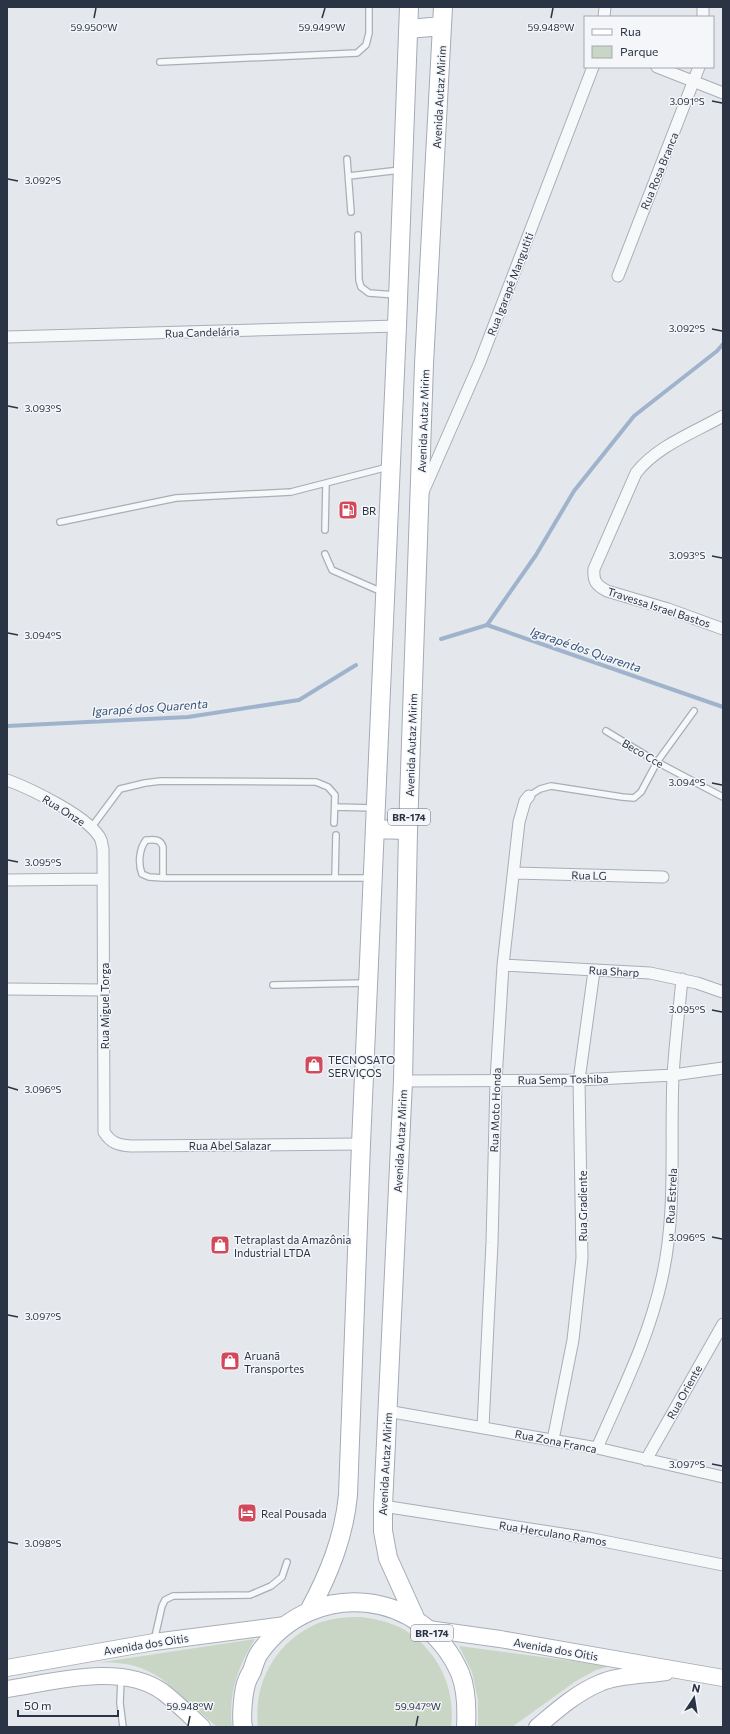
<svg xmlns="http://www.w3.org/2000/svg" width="730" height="1734" font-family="Commissioner,sans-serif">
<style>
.green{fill:#c9d6c5}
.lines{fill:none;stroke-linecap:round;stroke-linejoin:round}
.stream{stroke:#9fb4cc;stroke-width:4}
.service-casing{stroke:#a9aeb7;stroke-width:8}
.minor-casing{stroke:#a9aeb7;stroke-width:13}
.secondary-casing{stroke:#a9aeb7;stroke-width:18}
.primary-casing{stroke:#a3abb8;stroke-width:20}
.service{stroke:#f7f8fa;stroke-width:5.5}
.minor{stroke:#f7f8fa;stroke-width:11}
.secondary{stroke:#fff;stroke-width:16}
.primary{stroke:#fff;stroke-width:18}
.ticks{fill:none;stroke:#2b3445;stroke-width:1.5}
.labels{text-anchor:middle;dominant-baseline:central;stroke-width:3;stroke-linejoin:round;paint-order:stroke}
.shield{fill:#f4f6f9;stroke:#676e7b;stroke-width:1}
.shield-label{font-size:10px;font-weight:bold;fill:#2b3445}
.street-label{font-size:11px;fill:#2b3445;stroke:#f4f6f9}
.poi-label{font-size:11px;fill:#2b3445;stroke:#f4f6f9;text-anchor:start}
.water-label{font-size:12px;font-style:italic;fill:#34527a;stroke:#f4f6f9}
.ticks-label{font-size:10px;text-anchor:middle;fill:#2b3445;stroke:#f4f6f9;stroke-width:3;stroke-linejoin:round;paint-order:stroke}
</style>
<rect width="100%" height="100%" fill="#e4e7ec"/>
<path class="green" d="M361 1617C376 1619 391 1622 405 1630 438 1651 456 1688 451 1727H258C253 1683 275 1643 316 1624 330 1618 345 1617 361 1617Z
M255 1639C238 1666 228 1694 232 1727H217L162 1679C141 1665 121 1661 96 1663Z
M459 1646 611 1666 596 1670 576 1681 512 1727H478V1700L472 1672Z"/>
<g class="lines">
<path class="stream" d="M487 625 536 555 574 491 634 416 717 351 723 344
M441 639 487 625 723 707
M7 726 188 717 299 700 356 665"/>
<g class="service-casing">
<path id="service" d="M160 62 357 53 366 45 369 33V7
M347 159 351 212
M349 176 400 170
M358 235 359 280 361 287 369 293 396 295
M60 522 176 498 291 492 388 467
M325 530 326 483
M325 554 332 570 382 592
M606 731 657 762 723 797
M529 796 540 789 551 786 622 797 634 798 641 792 657 762 694 711
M335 807 374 808
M91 828 120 789 145 783 161 781 316 782 328 787 335 795 334 823
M163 878V847C160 838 154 840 146 840 139 849 138 864 142 874L149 877 163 878H370
M335 878 336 835
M273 985 365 983
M154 1641 162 1606 165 1600 173 1596 250 1595 271 1586 282 1577 287 1562
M121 1679 120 1703 123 1727"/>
</g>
<g class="minor-casing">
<path id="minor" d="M604 17 605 7
M703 17V7
M657 67 723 93
M618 276 699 67
M7 337 397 326
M723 416C693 433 657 446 636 473L594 569C593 581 596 585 607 591L668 609 723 629
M423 492 480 362 593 67
M7 780C29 788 92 818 101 840 102 843 102 846 103 849L104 1132C111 1143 118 1145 131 1146L361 1144
M515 873 663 877
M7 880 103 879
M503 965 650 973 697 983 723 992
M7 989 103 990
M403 1081 579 1080 673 1075 723 1068
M387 1411 597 1448 723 1477
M483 1427 492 1243 496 1080 503 965 519 822 525 801 529 796
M553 1440 573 1340 582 1258 579 1080 594 971
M597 1448C621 1393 649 1338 662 1278 677 1212 670 1143 673 1076 675 1043 679 1011 682 979
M646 1460 723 1324
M383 1506 588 1538 723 1565"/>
</g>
<g class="secondary-casing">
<path id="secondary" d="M428 1629 500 1639 723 1678
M7 1668 154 1642 285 1625
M7 1689C53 1682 122 1662 163 1692 176 1702 189 1715 202 1727
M537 1727C556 1711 576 1693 600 1683 616 1675 647 1675 666 1672"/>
</g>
<g class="primary-casing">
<path id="primary" d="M408 29 442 26
M375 829 408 830
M309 1611C329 1574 344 1537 348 1495L361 1144 397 326 409 7
M416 1620 388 1558 383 1531V1506L403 1081 408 830 424 364 443 7
M243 1727C241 1718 243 1697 245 1688 246 1682 249 1676 252 1671 254 1665 256 1657 260 1652 314 1577 423 1589 460 1673 467 1690 467 1709 466 1727"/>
</g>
<use href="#service" class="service"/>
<use href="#minor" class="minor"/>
<use href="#secondary" class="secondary"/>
<use href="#primary" class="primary"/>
</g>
<path class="ticks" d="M94 18 96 8M322 18 325 8M551 18 553 8M712 101 722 103M8 179 18 181M712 329 722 331M8 406 18 408M712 556 722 558M8 633 18 635M712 783 722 785M8 860 18 862M712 1010 722 1012M8 1087 18 1090M712 1237 722 1239M8 1315 18 1317M712 1464 722 1466M8 1542 18 1544M188 1726 190 1716M416 1726 418 1716"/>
<defs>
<g id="fuel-square" transform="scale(1)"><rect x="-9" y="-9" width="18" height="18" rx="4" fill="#d1495b" stroke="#f4f6f9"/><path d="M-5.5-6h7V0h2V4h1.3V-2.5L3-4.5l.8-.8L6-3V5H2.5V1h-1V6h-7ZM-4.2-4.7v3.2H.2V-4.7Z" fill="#fff"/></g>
<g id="shop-square" transform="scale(1)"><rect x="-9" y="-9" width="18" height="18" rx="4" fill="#d1495b" stroke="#f4f6f9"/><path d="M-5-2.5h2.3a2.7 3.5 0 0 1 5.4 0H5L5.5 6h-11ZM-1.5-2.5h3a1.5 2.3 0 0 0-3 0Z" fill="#fff"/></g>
<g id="hotel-square" transform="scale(1)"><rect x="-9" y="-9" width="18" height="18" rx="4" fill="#d1495b" stroke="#f4f6f9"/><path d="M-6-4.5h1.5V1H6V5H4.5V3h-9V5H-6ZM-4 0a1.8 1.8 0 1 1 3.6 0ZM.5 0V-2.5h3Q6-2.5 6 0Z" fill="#fff"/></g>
</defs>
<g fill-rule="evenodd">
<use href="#fuel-square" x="348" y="510"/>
<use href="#shop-square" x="314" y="1065"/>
<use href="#shop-square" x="220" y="1245"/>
<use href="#shop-square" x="230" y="1361"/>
<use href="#hotel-square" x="247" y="1513"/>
</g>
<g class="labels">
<g class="shield">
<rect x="388" y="809" width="42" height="16" rx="3"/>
<rect x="411" y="1625" width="42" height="16" rx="3"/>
</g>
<g class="shield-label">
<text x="409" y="817">BR-174</text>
<text x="432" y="1633">BR-174</text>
</g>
<g class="street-label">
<text transform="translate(439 97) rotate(-87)">Avenida Autaz Mirim</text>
<text transform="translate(659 171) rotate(-68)">Rua Rosa Branca</text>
<text transform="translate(510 284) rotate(-69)">Rua Igarapé Mangutiti</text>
<text transform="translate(202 332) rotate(-2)">Rua Candelária</text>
<text transform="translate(423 421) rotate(-88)">Avenida Autaz Mirim</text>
<text transform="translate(659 607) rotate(18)">Travessa Israel Bastos</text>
<text transform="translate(411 745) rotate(-88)">Avenida Autaz Mirim</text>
<text transform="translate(643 753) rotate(30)">Beco Cce</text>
<text transform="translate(64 810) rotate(32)">Rua Onze</text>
<text transform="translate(589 875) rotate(1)">Rua LG</text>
<text transform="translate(614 971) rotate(3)">Rua Sharp</text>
<text transform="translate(104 1006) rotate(-90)">Rua Miguel Torga</text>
<text transform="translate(563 1079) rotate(-1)">Rua Semp Toshiba</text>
<text transform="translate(495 1110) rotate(-88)">Rua Moto Honda</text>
<text transform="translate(400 1141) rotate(-87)">Avenida Autaz Mirim</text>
<text x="230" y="1145">Rua Abel Salazar</text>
<text transform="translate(671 1196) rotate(-87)">Rua Estrela</text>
<text transform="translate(582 1206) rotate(-90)">Rua Gradiente</text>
<text transform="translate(684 1392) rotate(-61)">Rua Oriente</text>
<text transform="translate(556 1441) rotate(11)">Rua Zona Franca</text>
<text transform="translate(385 1464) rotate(-87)">Avenida Autaz Mirim</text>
<text transform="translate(553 1533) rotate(9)">Rua Herculano Ramos</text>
<text transform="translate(146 1644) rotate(-9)">Avenida dos Oitis</text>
<text transform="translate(556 1649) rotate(10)">Avenida dos Oitis</text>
</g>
<g class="poi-label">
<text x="362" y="510">BR</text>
<text x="328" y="1059">TECNOSATO<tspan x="328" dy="13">SERVIÇOS</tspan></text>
<text x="234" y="1239">Tetraplast da Amazônia<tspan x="234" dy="13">Industrial LTDA</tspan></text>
<text x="244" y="1355">Aruanã<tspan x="244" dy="13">Transportes</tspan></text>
<text x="261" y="1513">Real Pousada</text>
</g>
<g class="water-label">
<text transform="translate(586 649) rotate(19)">Igarapé dos Quarenta</text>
<text transform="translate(150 707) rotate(-4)">Igarapé dos Quarenta</text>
</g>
</g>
<g class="ticks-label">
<text x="94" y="31">59.950°W</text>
<text x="322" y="31">59.949°W</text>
<text x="551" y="31">59.948°W</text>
<text x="687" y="105">3.091°S</text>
<text x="43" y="184">3.092°S</text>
<text x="687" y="332">3.092°S</text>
<text x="43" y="412">3.093°S</text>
<text x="687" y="559">3.093°S</text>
<text x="43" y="639">3.094°S</text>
<text x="687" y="786">3.094°S</text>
<text x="43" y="866">3.095°S</text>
<text x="687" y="1013">3.095°S</text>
<text x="43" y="1093">3.096°S</text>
<text x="687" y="1241">3.096°S</text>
<text x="43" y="1320">3.097°S</text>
<text x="687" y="1468">3.097°S</text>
<text x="43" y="1547">3.098°S</text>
<text x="190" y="1710">59.948°W</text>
<text x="418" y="1710">59.947°W</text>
</g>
<rect width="730" height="1734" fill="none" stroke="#2b3445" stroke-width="16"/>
<rect x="584" y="16" width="130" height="52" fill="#f4f6f9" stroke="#a4a8b1"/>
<rect x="592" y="29" width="20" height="6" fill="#ffffff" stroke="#a4a8b1"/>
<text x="620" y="36" font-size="12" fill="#2b3445">Rua</text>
<rect x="592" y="46" width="20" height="12" fill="#c9d6c5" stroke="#a4a8b1"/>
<text x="620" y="56" font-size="12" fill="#2b3445">Parque</text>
<g transform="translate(694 1698) rotate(12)" stroke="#f4f6f9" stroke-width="3" paint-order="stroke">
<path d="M0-3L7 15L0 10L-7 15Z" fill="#2b3445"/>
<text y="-6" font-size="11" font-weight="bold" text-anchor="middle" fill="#2b3445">N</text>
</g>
<path d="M18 1710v6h100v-6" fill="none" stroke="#2b3445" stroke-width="2"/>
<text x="24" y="1710" font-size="12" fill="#2b3445" stroke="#f4f6f9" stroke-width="3" paint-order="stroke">50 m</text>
</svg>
